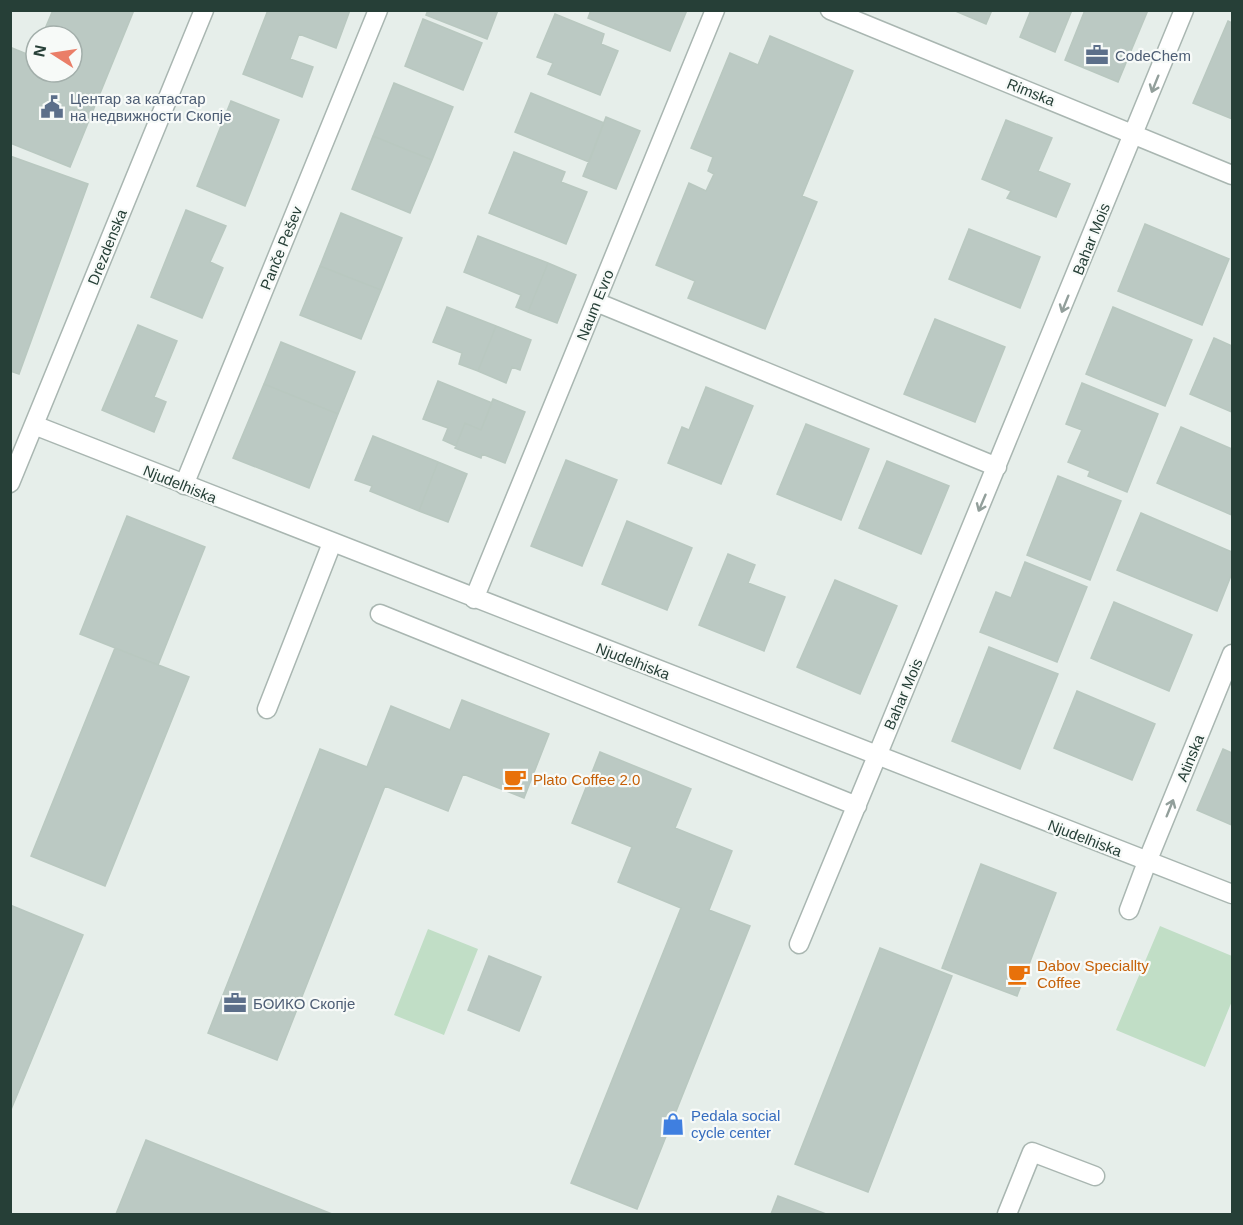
<svg xmlns="http://www.w3.org/2000/svg" width="1243" height="1225" font-family="Arial,sans-serif">
<style>
.green{fill:#c1dec6}
.building{fill:#bbc9c3;stroke:#b9c8c0;stroke-width:1.5}
.lines{fill:none;stroke-linecap:round;stroke-linejoin:round}
.lane-casing{stroke:#a9b6b1;stroke-width:21}
.street-casing{stroke:#a9b6b1;stroke-width:21}
.lane{stroke:#fff;stroke-width:18}
.street{stroke:#fff;stroke-width:18}
.oneway{stroke:#929f9b}
.labels{text-anchor:middle;dominant-baseline:central;stroke-width:4.5;stroke-linejoin:round;paint-order:stroke}
.service-label{font-size:15px;fill:#4e5e75;stroke:#f7faf8;text-anchor:start}
.street-label{font-size:15px;fill:#263f37;stroke:#f7faf8}
.food-label{font-size:15px;fill:#c56008;stroke:#f7faf8;text-anchor:start}
.shop-label{font-size:15px;fill:#366cbe;stroke:#f7faf8;text-anchor:start}
</style>
<rect width="100%" height="100%" fill="#e6eeea"/>
<path class="green" d="M1160 926 1232 956V1001L1205 1067 1116 1030Z
M428 929 478 949 444 1035 394 1015Z"/>
<path class="building" d="M53 10H134L70 167 10 143V47L34 57 36 51V72H72V36H42Z
M268 10H350L336 48 299 34 290 59 313 67 302 97 243 74Z
M428 10H498L487 39 426 15Z
M591 10H687L670 51 588 18Z
M953 10H992L986 24Z
M1031 10H1072L1055 52 1020 37Z
M1085 10H1148L1118 82 1065 60Z
M555 14 604 34 601 44 618 51 600 95 548 74 553 63 537 57Z
M423 19 482 43 463 90 405 66Z
M1228 21 1232 23V119L1193 103Z
M770 36 853 71 802 196 817 202 765 329 688 298 695 281 656 265 689 183 706 191 714 174 708 171 713 157 691 148 730 53 758 65Z
M394 83 453 107 432 160 373 136Z
M531 93 604 123 589 162 515 132Z
M231 101 279 120 245 206 197 186Z
M606 117 640 131 616 189 583 176Z
M1006 120 1052 138 1038 171 1070 184 1056 217 1007 198 1011 191 982 179Z
M373 136 432 160 410 213 352 189Z
M514 152 565 172 561 182 587 192 566 244 489 213Z
M10 156 88 184 19 374 10 371Z
M186 210 226 226 210 262 223 268 202 318 151 297Z
M341 213 402 238 381 290 320 266Z
M1145 224 1229 259 1202 325 1118 291Z
M969 229 1040 257 1020 308 949 279Z
M478 236 548 263 528 312 516 307 521 295 464 272Z
M548 263 576 275 557 323 528 312Z
M320 266 381 290 361 339 300 315Z
M447 307 496 326 478 371 459 364 462 353 433 342Z
M1113 307 1192 340 1165 406 1086 374Z
M935 319 1005 347 975 422 904 394Z
M138 325 177 341 154 397 166 402 154 432 102 410Z
M496 326 531 340 520 370 512 367 506 383 478 371Z
M1214 338 1232 346V412L1190 394Z
M281 342 355 372 338 414 264 384Z
M438 381 492 403 481 430 465 423 456 446 443 440 448 428 423 419Z
M1082 383 1158 414 1127 492 1088 476 1090 471 1068 462 1082 430 1066 424Z
M264 384 338 414 309 488 233 458Z
M706 387 753 406 721 484 668 463 682 427 689 430Z
M493 399 525 412 505 463 482 454 481 458 455 448 465 423 481 430Z
M806 424 869 449 841 520 777 494Z
M1181 427 1232 449V515L1157 483Z
M373 436 438 462 419 511 370 491 372 486 355 480Z
M566 460 617 480 582 566 531 546Z
M887 461 949 486 921 554 859 528Z
M438 462 467 474 448 522 419 511Z
M1058 476 1121 501 1090 580 1027 555Z
M1141 513 1232 552V573L1217 611 1117 570Z
M127 516 205 547 158 665 80 634Z
M627 521 692 548 667 610 602 584Z
M728 554 755 565 748 583 785 597 764 651 699 625Z
M1025 562 1087 587 1057 662 980 632 996 592 1011 598Z
M835 580 897 606 860 694 797 667Z
M1114 602 1192 635 1169 691 1091 658Z
M989 647 1058 674 1020 769 952 741Z
M115 648 189 677 105 886 31 856Z
M1077 691 1155 724 1132 780 1054 748Z
M462 700 549 734 524 798 463 774 448 811 385 786 277 1060 208 1033 320 749 367 767 391 706 450 730Z
M1223 749 1232 753V825L1197 810Z
M600 752 691 789 675 828 732 851 709 910 750 926 637 1209 571 1183 681 908 618 882 632 847 572 823Z
M981 864 1056 893 1017 996 942 968Z
M10 905 83 935 10 1112Z
M880 948 952 976 868 1192 795 1164Z
M489 956 541 977 519 1031 468 1010Z
M146 1140 332 1214H116Z
M778 1196 826 1214H771Z"/>
<g class="lines">
<g class="lane-casing">
<path id="lane" d="M184 485 378 10
M380 614 857 806
M267 709 332 543
M1129 910 1147 862
M799 944 877 756
M1007 1214 1032 1152 1095 1176"/>
</g>
<g class="street-casing">
<path id="street" d="M830 10 1232 175
M596 302 997 467
M34 425 1232 894
M10 483 204 10
M474 599 715 10
M877 756 1184 10
M1147 862 1232 654"/>
</g>
<use href="#lane" class="lane"/>
<use href="#street" class="street"/>
</g>
<defs><path id="oneway-shaft" d="M-6 0H5M1.5-3L5.5 0L1.5 3" fill="none" stroke-width="1.6" stroke-linecap="round" stroke-linejoin="round" transform="scale(1.5)"/></defs>
<g class="oneway">
<use href="#oneway-shaft" transform="translate(1155 84) rotate(112)"/>
<use href="#oneway-shaft" transform="translate(1065 304) rotate(112)"/>
<use href="#oneway-shaft" transform="translate(982 503) rotate(113)"/>
<use href="#oneway-shaft" transform="translate(1170 808) rotate(-68)"/>
</g>
<defs>
<g id="office-bare" transform="scale(1.8)"><path d="M-6-3h4V-5.5h4V-3h4V5H-6ZM-1-4.5V-3h2v-1.5ZM-6 0V1H6V0Z" fill="#5c6f8a" stroke="#f7faf8" stroke-width="2.5" paint-order="stroke"/></g>
<g id="civic-bare" transform="scale(1.8)"><path d="M-.6-6.5H3V-4.5H.6V-3L4-1V1h2V6H-6V1h2V-1L-.6-3ZM-1.2 2.5V6h2.4V2.5Z" fill="#5c6f8a" stroke="#f7faf8" stroke-width="2.5" paint-order="stroke"/></g>
<g id="cafe-bare" transform="scale(1.8)"><path d="M-5.5-4.5H6V0H3Q3 3.5 0 3.5H-2.5Q-5.5 3.5-5.5 0ZM3-3.2v2h1.7v-2ZM-6 4.5H4V6H-6Z" fill="#e8710a" stroke="#f7faf8" stroke-width="2.5" paint-order="stroke"/></g>
<g id="shop-bare" transform="scale(1.8)"><path d="M-5-2.5h2.3a2.7 3.5 0 0 1 5.4 0H5L5.5 6h-11ZM-1.5-2.5h3a1.5 2.3 0 0 0-3 0Z" fill="#3f7fe0" stroke="#f7faf8" stroke-width="2.5" paint-order="stroke"/></g>
</defs>
<g fill-rule="evenodd">
<use href="#office-bare" x="1097" y="55"/>
<use href="#civic-bare" x="52" y="107"/>
<use href="#cafe-bare" x="515" y="779"/>
<use href="#cafe-bare" x="1019" y="974"/>
<use href="#office-bare" x="235" y="1003"/>
<use href="#shop-bare" x="673" y="1124"/>
</g>
<g class="labels">
<g class="service-label">
<text x="1115" y="55">CodeChem</text>
<text x="70" y="98">Центар за катастар<tspan x="70" dy="17">на недвижности Скопје</tspan></text>
<text x="253" y="1003">БОИКО Скопје</text>
</g>
<g class="street-label">
<text transform="translate(1031 92) rotate(22)">Rimska</text>
<text transform="translate(1091 239) rotate(-68)">Bahar Mois</text>
<text transform="translate(107 247) rotate(-68)">Drezdenska</text>
<text transform="translate(281 248) rotate(-68)">Panče Pešev</text>
<text transform="translate(595 305) rotate(-68)">Naum Evro</text>
<text transform="translate(180 484) rotate(22)">Njudelhiska</text>
<text transform="translate(633 661) rotate(21)">Njudelhiska</text>
<text transform="translate(903 694) rotate(-67)">Bahar Mois</text>
<text transform="translate(1190 758) rotate(-68)">Atinska</text>
<text transform="translate(1085 838) rotate(21)">Njudelhiska</text>
</g>
<g class="food-label">
<text x="533" y="779">Plato Coffee 2.0</text>
<text x="1037" y="965">Dabov Speciallty<tspan x="1037" dy="17">Coffee</tspan></text>
</g>
<g class="shop-label">
<text x="691" y="1115">Pedala social<tspan x="691" dy="17">cycle center</tspan></text>
</g>
</g>
<rect width="1243" height="1225" fill="none" stroke="#263f37" stroke-width="24"/>
<g transform="translate(54 54) rotate(282)"><circle r="28" fill="#f7faf8" stroke="#a3afab" stroke-width="1.5"/>
<path d="M0-4.5L10 22L0 15L-10 22Z" fill="#ea7e68"/>
<text y="-9" font-size="16" font-weight="bold" text-anchor="middle" fill="#263f37">N</text>
</g>
</svg>
